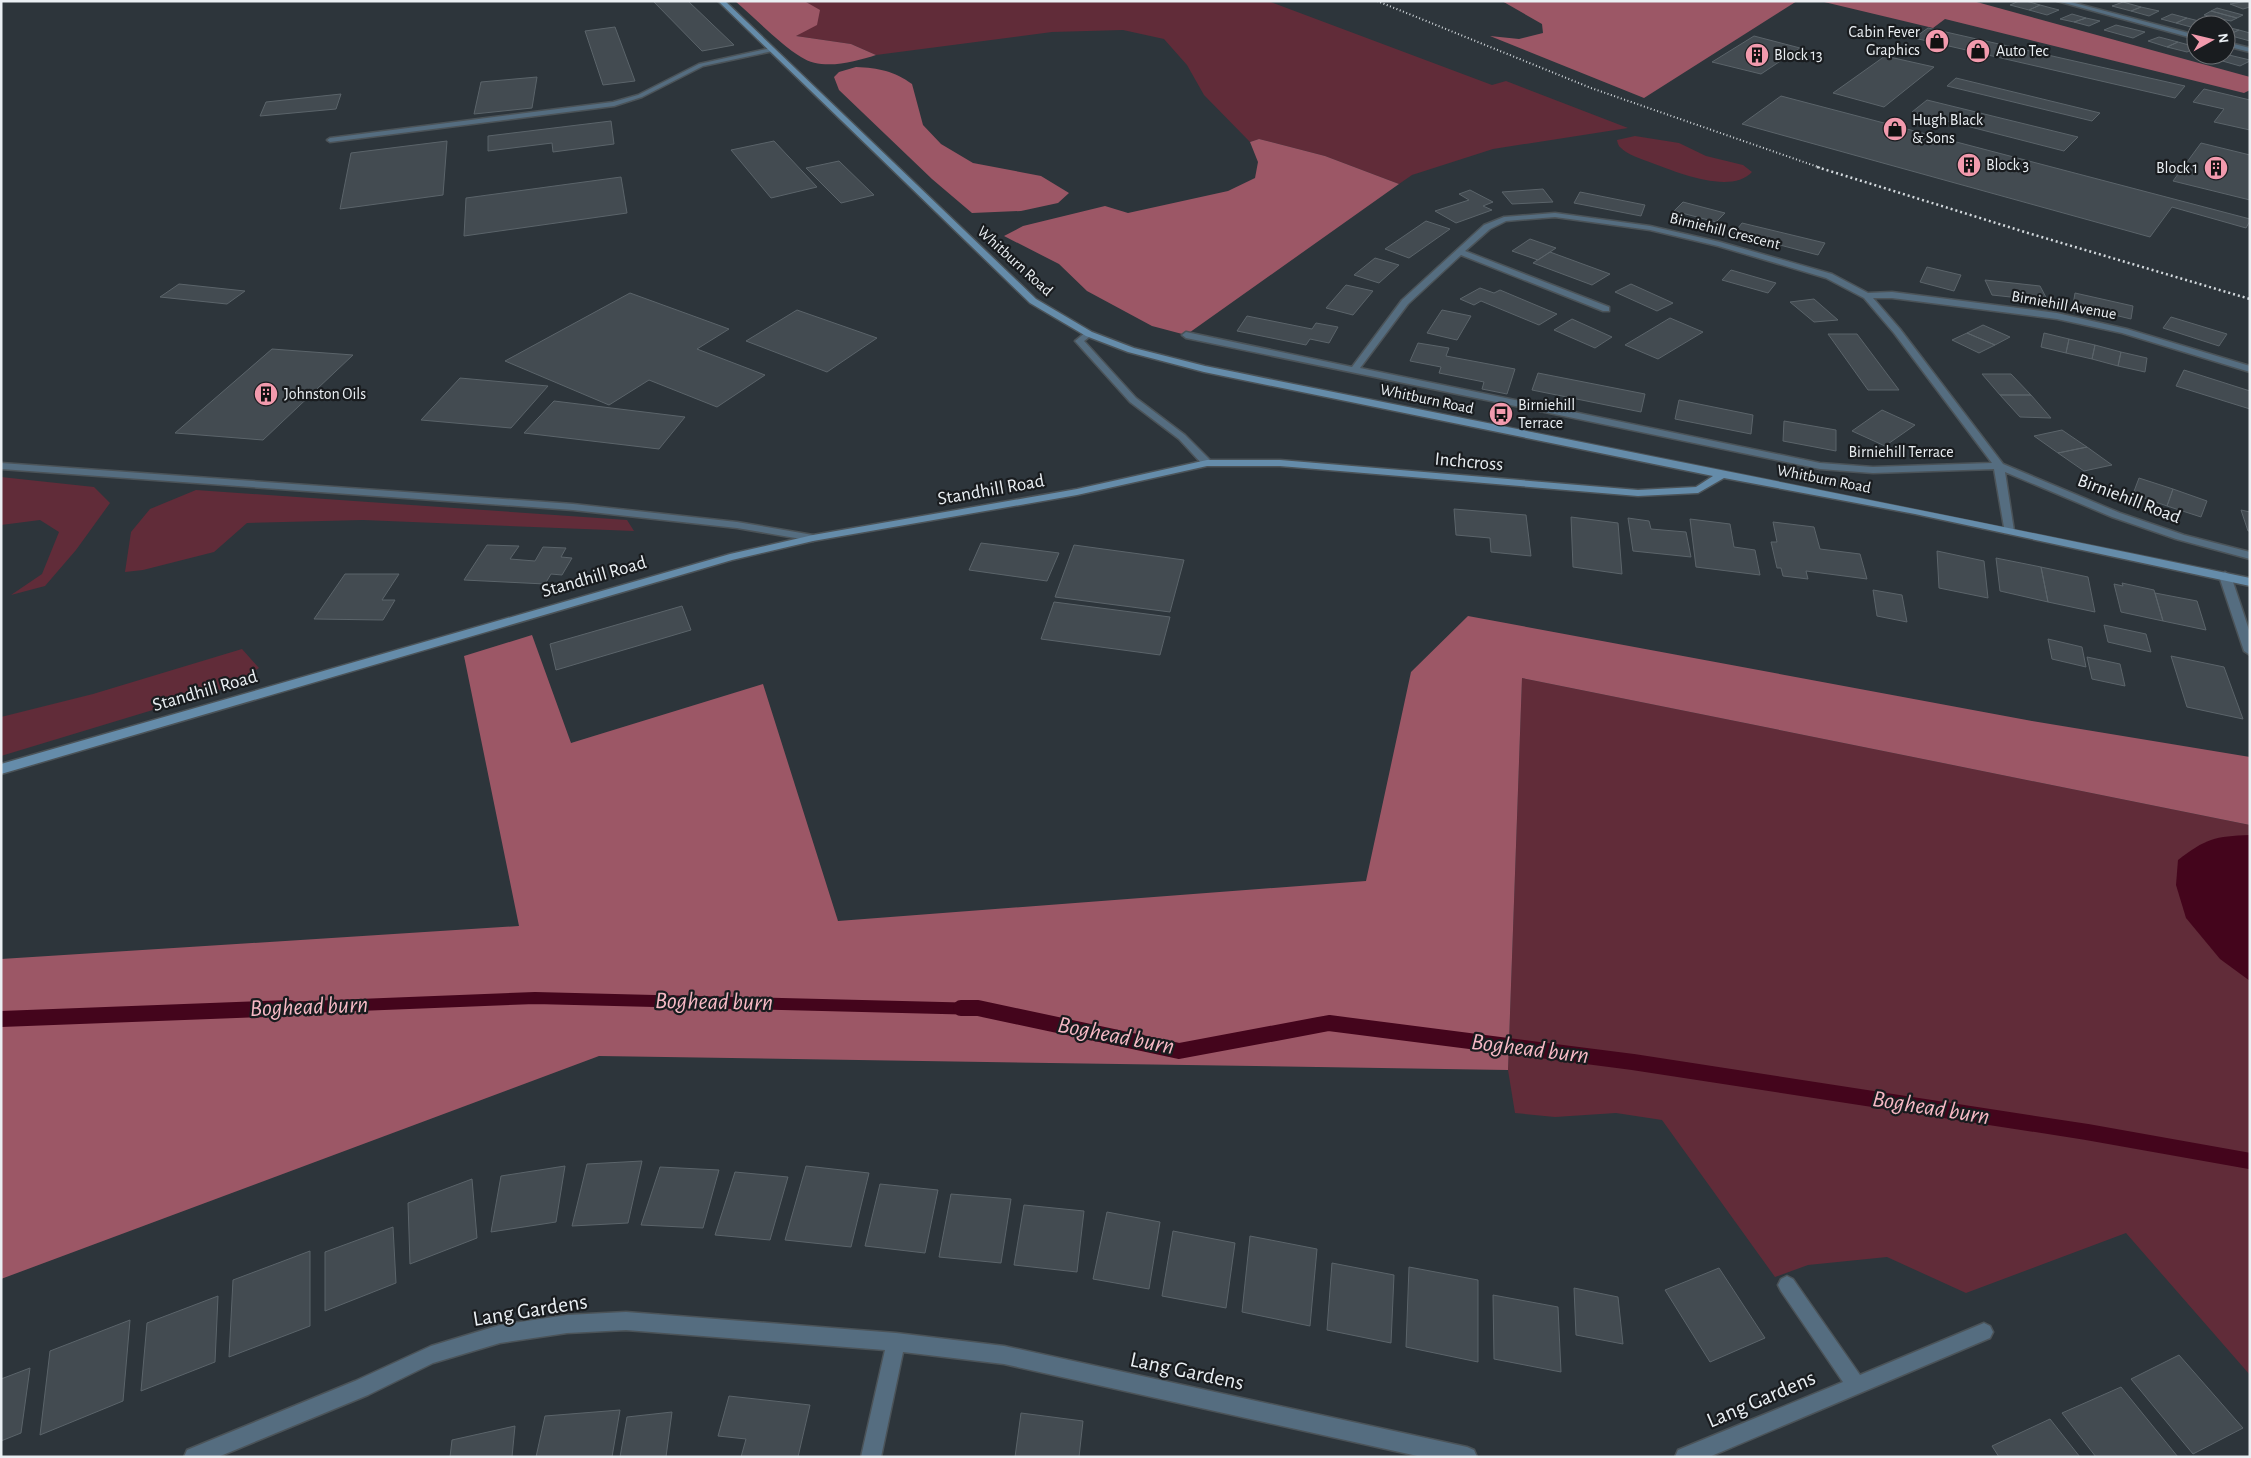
<svg xmlns="http://www.w3.org/2000/svg" width="2251" height="1458" font-family="'Alegreya Sans',sans-serif">
<style>
.green{fill:#612c39}
.forest{fill:#9c5766}
.water{fill:#44051c}
.lines{fill:none;stroke-linecap:round;stroke-linejoin:round}
.stream-far1{stroke:#44051c;stroke-width:12}
.stream{stroke:#44051c;stroke-width:16}
.building{fill:#434b51;stroke:#5b646a}
.street-casing{stroke:#4b5358;stroke-width:3}
.secondary-casing{stroke:#4b5358;stroke-width:3}
.street{fill:#556d80;fill-rule:evenodd}
.secondary{fill:#658caa;fill-rule:evenodd}
.rail-far1{stroke:#d3d9dd;stroke-width:2;stroke-dasharray:1 2.5;stroke-linecap:butt}
.rail{stroke:#d3d9dd;stroke-width:2.5;stroke-dasharray:2 3;stroke-linecap:butt}
.labels{text-anchor:middle;dominant-baseline:central;stroke-width:4.5;stroke-linejoin:round;paint-order:stroke}
.far-poi-label{font-size:16px;fill:#eaeff3;stroke:#191c1f;text-anchor:start}
.far-street-label{font-size:16px;fill:#eaeff3;stroke:#191c1f}
.street-label{font-size:19px;fill:#eaeff3;stroke:#191c1f}
.near-street-label{font-size:22px;fill:#eaeff3;stroke:#191c1f}
.near-water-label{font-size:24px;font-style:italic;fill:#f7b9c5;stroke:#191c1f}
</style>
<rect width="100%" height="100%" fill="#2d353b"/>
<path class="green" d="M763 1H1268L1492 85 1506 81 1628 128 1493 149 1412 175 1399 184 1325 156 1259 139 1250 142 1204 95 1187 65 1164 39 1123 30 1052 32 876 55 851 44 796 36 808 28 806 2Z
M1635 136 1679 143 1706 156 1743 165 1752 172C1731 195 1676 172 1652 163 1642 159 1627 155 1620 147 1619 147 1617 141 1617 140Z
M1 477 94 487 110 503 76 550 45 586 11 595 42 574 59 532 40 520 1 525Z
M196 490 627 520 634 531 363 520 247 523 214 552 143 570 125 572 131 532 150 509Z
M242 649 259 668 232 686 1 756V717L93 694Z
M1522 678 2250 825V1375L2126 1233 1966 1293 1887 1257 1808 1265 1775 1277 1662 1120 1616 1113 1555 1117 1515 1113 1508 1070Z"/>
<path class="forest" d="M735 1 806 2 820 10 817 25 796 36 851 44 876 55C854 62 822 71 801 57 780 44 755 18 735 1Z
M1502 1H1797L1644 98 1490 36 1519 39 1543 33 1542 24Z
M1820 1H1973L2250 77V90L2244 93 1945 19 1933 28Z
M856 67C879 68 894 71 912 84L923 125 941 144 973 163 1041 176 1069 193 1058 203 1021 211 972 213 932 179 839 90 834 77 839 72Z
M1259 139 1325 156 1399 184 1186 335 1152 326 1087 291 1059 264 1004 236 1023 226 1105 206 1128 213 1228 191 1255 178 1258 162 1250 142Z
M1468 616 2032 721 2250 757V825L1522 678 1508 1070 599 1056 1 1279V959L519 926 464 656 532 635 571 743 763 684 838 921 1366 881 1411 672Z"/>
<path class="water" d="M2250 835V981L2220 959 2186 918 2176 885 2178 860C2205 839 2215 836 2250 835Z"/>
<g class="lines">
<path class="stream-far1" d="M258 1009 535 998 982 1009"/>
<path class="stream" d="M961 1008H978L1179 1051 1329 1023 1633 1062 2087 1132 2250 1161
M1 1019 290 1008"/>
</g>
<path class="building" d="M653 1H688L734 45 702 51Z
M2019 1H2026L2040 5 2029 10 2010 5Z
M2248 1 2250 2V7L2243 9 2230 4Z
M2123 2 2141 7 2131 11 2112 6Z
M2040 5 2059 10 2047 15 2029 10Z
M2141 7 2159 11 2149 16 2131 11Z
M2217 8 2243 15 2237 18 2211 11Z
M2211 11 2237 18 2231 21 2204 15Z
M2072 14 2086 18 2074 22 2060 19Z
M2172 14 2187 18 2176 23 2161 19Z
M2086 18 2100 21 2089 26 2074 22Z
M2187 18 2203 22 2191 27 2176 23Z
M2116 25 2145 32 2133 38 2104 30Z
M615 27 635 81 603 85 585 31Z
M2226 27 2239 30 2228 35H2226Z
M1928 28 2185 86 2175 98 1914 38Z
M2239 30 2250 33V41L2228 35Z
M1754 36 1800 48 1761 74 1712 62Z
M2159 37 2178 42 2167 47 2148 41Z
M2178 42 2196 47V48L2187 52 2167 47Z
M2229 55 2250 60V61L2240 66 2219 60Z
M1885 56 1934 67 1884 107 1833 93Z
M537 77 532 108 474 114 481 82Z
M1956 78 2100 113 2092 121 1947 86Z
M2204 89 2250 100V130L2214 122 2224 109 2193 102Z
M341 94 336 109 260 116 266 102Z
M1781 96 2250 219V221L2246 228 2172 207 2150 237 1742 124Z
M1927 100 2078 137 2064 151 1912 112Z
M611 121 614 144 553 152 552 143 488 151V136Z
M447 141 443 195 340 209 351 153Z
M774 141 817 187 771 198 731 150Z
M2201 143 2250 155V200L2173 181Z
M839 161 874 195 841 203 806 168Z
M621 177 627 213 464 236 466 198Z
M1543 189 1553 202 1512 204 1502 192Z
M1470 190 1493 202 1483 206 1492 210 1456 223 1435 211 1469 200 1459 194Z
M1580 192 1645 205 1641 216 1574 203Z
M1683 202 1725 213 1716 222 1674 211Z
M1426 221 1450 229 1409 258 1385 249Z
M1742 223 1825 243 1818 255 1734 233Z
M1530 239 1556 248 1538 260 1512 251Z
M1550 252 1610 274 1592 285 1533 263Z
M1375 258 1399 265 1379 283 1354 275Z
M1927 267 1961 275 1954 291 1920 282Z
M1731 270 1776 283 1768 293 1722 280Z
M1985 280 2040 286 2048 301 1992 295Z
M179 284 245 291 227 304 160 297Z
M1631 284 1673 303 1657 311 1615 292Z
M1346 285 1373 291 1353 315 1326 308Z
M1480 288 1494 293 1500 290 1557 314 1539 325 1481 301 1474 305 1460 299Z
M630 293 729 329 697 349 765 375 717 407 649 380 609 405 505 361Z
M2075 293 2133 306 2131 319 2073 305Z
M1814 299 1838 320 1814 322 1790 302Z
M797 310 877 338 827 372 746 341Z
M1442 310 1471 316 1457 340 1427 333Z
M1247 316 1312 329 1316 323 1338 327 1329 343 1310 339 1306 345 1237 331Z
M2171 317 2227 334 2219 346 2163 328Z
M1670 318 1703 332 1658 359 1625 345Z
M1572 319 1612 337 1595 348 1554 330Z
M1983 325 2010 337 1995 345 1967 333Z
M1967 333 1995 345 1979 353 1952 340Z
M2044 333 2069 339 2066 353 2041 347Z
M1828 334H1857L1899 390H1868Z
M2069 339 2095 345 2092 359 2066 353Z
M1418 343 1449 348 1446 356 1515 369 1507 394 1482 389 1484 382 1439 373 1441 367 1410 361Z
M2095 345 2121 352 2118 366 2092 359Z
M272 349 353 355 263 440 175 433Z
M2121 352 2147 358 2145 372 2118 366Z
M2184 370 2250 391V409L2176 386Z
M1538 373 1645 394 1641 412 1532 390Z
M1982 374H2011L2031 395H2000Z
M460 378 548 386 511 428 421 420Z
M2000 395H2031L2051 418 2020 417Z
M1679 400 1753 415 1751 434 1675 419Z
M554 401 685 417 659 449 524 433Z
M1882 410 1915 425 1885 446 1852 431Z
M1784 421 1836 430V451L1783 441Z
M2062 430 2087 447 2058 453 2034 436Z
M2087 447 2112 465 2084 471 2058 453Z
M2139 478 2173 489 2167 506 2133 494Z
M2173 489 2207 501 2201 517 2167 506Z
M1454 509 1526 515 1531 556 1491 552 1490 538 1456 535Z
M2241 510 2250 512V531H2248Z
M1571 517 1618 523 1622 574 1573 567Z
M1628 518 1649 521 1651 529 1686 532 1691 557 1633 551Z
M1690 519 1730 524 1734 547 1755 550 1760 575 1696 567Z
M1773 522 1814 527 1820 549 1860 554 1867 579 1806 571 1808 579 1783 576 1781 568H1777L1771 542H1777Z
M981 543 1059 553 1047 581 969 570Z
M487 545 519 546 510 559 535 561 543 547 566 548 561 557 572 558 562 575 551 574 545 584 464 580Z
M1074 545 1184 560 1170 612 1055 597Z
M1937 551 1984 561 1988 598 1939 588Z
M1996 558 2041 567 2048 602 2000 591Z
M2041 567 2088 577 2095 612 2048 602Z
M345 574H399L382 600H395L383 620 314 619Z
M2122 583 2154 590 2163 621 2121 612 2114 584 2123 586Z
M1873 590 1902 595 1907 622 1877 616Z
M2155 593 2197 601 2206 630 2163 621Z
M1054 602 1170 617 1160 655 1041 639Z
M682 606 691 630 556 670 550 644Z
M2104 625 2146 634 2151 652 2108 642Z
M2048 639 2082 647 2086 667 2052 659Z
M2171 656 2224 667 2243 719 2187 707Z
M2087 657 2120 664 2125 686 2092 679Z
M642 1161 628 1223 572 1226 587 1164Z
M565 1166 556 1222 491 1232 501 1176Z
M806 1166 869 1173 851 1247 785 1240Z
M660 1167 719 1170 703 1228 641 1225Z
M735 1172 788 1177 770 1240 715 1235Z
M472 1179 477 1238 410 1264 408 1203Z
M880 1184 938 1190 925 1253 865 1246Z
M951 1194 1011 1199 1001 1263 939 1257Z
M1024 1205 1084 1211 1077 1272 1014 1265Z
M1107 1212 1160 1222 1149 1289 1093 1279Z
M393 1227 396 1283 325 1311V1252Z
M1173 1231 1235 1243 1226 1308 1162 1296Z
M1250 1236 1317 1249 1310 1326 1242 1312Z
M310 1251V1326L229 1357 233 1280Z
M1332 1263 1394 1275 1391 1343 1327 1330Z
M1409 1267 1478 1280V1362L1406 1347Z
M1719 1268 1765 1338 1710 1362 1665 1290Z
M1574 1288 1618 1297 1623 1344 1576 1335Z
M1493 1295 1558 1307 1561 1372 1494 1359Z
M218 1296 215 1362 141 1391 147 1323Z
M130 1320 123 1401 40 1435 50 1351Z
M2179 1355 2243 1428 2193 1454 2131 1379Z
M30 1368 21 1433 1 1441V1379Z
M2121 1387 2178 1457H2096L2062 1413Z
M729 1396 810 1405 798 1457H741L746 1439 718 1436Z
M620 1410 612 1457H536L545 1416Z
M672 1412 666 1457H620L627 1417Z
M1021 1413 1083 1421 1079 1457H1015Z
M2050 1419 2080 1457H1999L1992 1446Z
M515 1426 512 1457H450L452 1440Z"/>
<g class="lines">
<g class="street-casing">
<path id="street" d="M2057 1H2067L2196 35V39Z
M2226 42 2250 48V52L2226 46Z
M771 48 773 51 703 66 642 97 614 106 330 142 327 140 330 138 613 102 638 95 699 64Z
M1555 213 1650 226 1720 242 1832 274 1868 293 1892 292 2057 313 2127 329 2250 366V372L2122 333 2057 319 1892 298H1873L1900 329 2003 464 2120 513 2184 535 2250 552V559L2176 539 2112 517 2005 472 2014 531 2013 533H2005L1994 469 1873 473 1820 469 1186 338 1182 335 1186 332 1352 367 1402 300 1484 225 1504 217ZM1555 217 1650 230 1718 246 1826 278 1864 298 1894 333 1992 463 1873 467 1820 463 1360 368 1408 304 1461 255 1603 311H1609V307L1465 251 1490 229 1506 221Z
M1086 332 1093 334 1084 341 1136 398 1185 435 1211 461V465H1203L1179 439 1130 402 1075 341Z
M1 463 573 504 737 522 813 535 818 538 813 541 737 528 573 510 1 469Z
M2225 572 2231 576 2250 633V655L2244 651 2219 576Z
M1787 1276 1793 1279 1860 1375 1984 1323 1990 1326 1993 1332 1990 1338 1709 1457H1675L1678 1450 1843 1382 1781 1291 1778 1285 1781 1279Z
M626 1312 896 1333 1004 1346 1467 1447 1474 1450 1477 1457H1422L1004 1364 903 1352 881 1457H861L885 1350 626 1330 567 1333 500 1343 433 1363 368 1395 218 1457H184L187 1450 355 1381 431 1346 500 1325 567 1315Z"/>
</g>
<g class="secondary-casing">
<path id="secondary" d="M718 1H725L1036 299 1092 332 1134 348 1205 366C1553 437 1902 505 2250 578V586L1915 514 1724 478 1698 493 1638 496 1280 466H1207L1077 495 813 541 732 560 1 774V764L730 554 813 535 1077 489 1207 460H1280L1638 490 1696 487 1713 476 1204 372 1128 352 1086 336 1030 303Z"/>
</g>
<use href="#street" class="street"/>
<use href="#secondary" class="secondary"/>
<path class="rail-far1" d="M1377 1 1591 88 1821 168"/>
<path class="rail" d="M1817 167 2028 233 2250 299"/>
</g>
<defs>
<g id="shop-disc" transform="scale(1.25)"><circle r="9.5" fill="#f29aad" stroke="#191c1f"/><path d="M-5-2.5h2.3a2.7 3.5 0 0 1 5.4 0H5L5.5 6h-11ZM-1.5-2.5h3a1.5 2.3 0 0 0-3 0Z" fill="#111"/></g>
<g id="building-disc" transform="scale(1.25)"><circle r="9.5" fill="#f29aad" stroke="#191c1f"/><path d="M-4-6H4V6H1V3H-1V6H-4ZM-2.5-4.3h1.7v1.8h-1.7ZM.8-4.3h1.7v1.8H.8ZM-2.5-1h1.7V.8h-1.7ZM.8-1h1.7V.8H.8Z" fill="#111"/></g>
<g id="bus-disc" transform="scale(1.25)"><circle r="9.5" fill="#f29aad" stroke="#191c1f"/><path d="M-5-6H5V4H4V6H2V4H-2V6H-4V4H-5ZM-3.5-4V0h7V-4ZM-3.5 1.2v1.5H-2V1.2ZM2 1.2v1.5H3.5V1.2Z" fill="#111"/></g>
</defs>
<g fill-rule="evenodd">
<use href="#shop-disc" x="1937" y="41"/>
<use href="#shop-disc" x="1978" y="51"/>
<use href="#building-disc" x="1757" y="55"/>
<use href="#shop-disc" x="1895" y="129"/>
<use href="#building-disc" x="1969" y="165"/>
<use href="#building-disc" x="2216" y="168"/>
<use href="#building-disc" x="266" y="394"/>
<use href="#bus-disc" x="1501" y="414"/>
</g>
<g class="labels">
<g class="far-poi-label">
<text x="1920" y="32" text-anchor="end">Cabin Fever<tspan x="1920" dy="18">Graphics</tspan></text>
<text x="1996" y="51">Auto Tec</text>
<text x="1774" y="55">Block 13</text>
<text x="1912" y="120">Hugh Black<tspan x="1912" dy="18">&amp; Sons</tspan></text>
<text x="1986" y="165">Block 3</text>
<text x="2198" y="168" text-anchor="end">Block 1</text>
<text x="284" y="394">Johnston Oils</text>
<text x="1518" y="405">Birniehill<tspan x="1518" dy="18">Terrace</tspan></text>
</g>
<g class="far-street-label">
<text transform="translate(1725 231) rotate(14)">Birniehill Crescent</text>
<text transform="translate(1015 261) rotate(42)">Whitburn Road</text>
<text transform="translate(2064 305) rotate(10)">Birniehill Avenue</text>
<text transform="translate(1427 399) rotate(12)">Whitburn Road</text>
<text x="1901" y="452">Birniehill Terrace</text>
<text transform="translate(1824 479) rotate(11)">Whitburn Road</text>
</g>
<g class="street-label">
<text transform="translate(1469 462) rotate(5)">Inchcross</text>
<text transform="translate(991 490) rotate(-10)">Standhill Road</text>
<text transform="translate(2129 499) rotate(21)">Birniehill Road</text>
<text transform="translate(594 577) rotate(-16)">Standhill Road</text>
<text transform="translate(205 691) rotate(-16)">Standhill Road</text>
</g>
<g class="near-street-label">
<text transform="translate(530 1310) rotate(-9)">Lang Gardens</text>
<text transform="translate(1187 1371) rotate(12)">Lang Gardens</text>
<text transform="translate(1761 1399) rotate(-23)">Lang Gardens</text>
</g>
<g class="near-water-label">
<text transform="translate(714 1002) rotate(1)">Boghead burn</text>
<text transform="translate(309 1007) rotate(-2)">Boghead burn</text>
<text transform="translate(1116 1036) rotate(11)">Boghead burn</text>
<text transform="translate(1530 1049) rotate(7)">Boghead burn</text>
<text transform="translate(1931 1108) rotate(9)">Boghead burn</text>
</g>
</g>
<rect width="2251" height="1458" fill="none" stroke="#eaeff3" stroke-width="5"/>
<g transform="translate(2211 40) rotate(82)"><circle r="24" fill="#191c1f" stroke="#6d7074"/>
<path d="M0-4L9 19L0 12L-9 19Z" fill="#f29aad"/>
<text y="-8" font-size="14" font-weight="bold" text-anchor="middle" fill="#eaeff3">N</text>
</g>
</svg>
